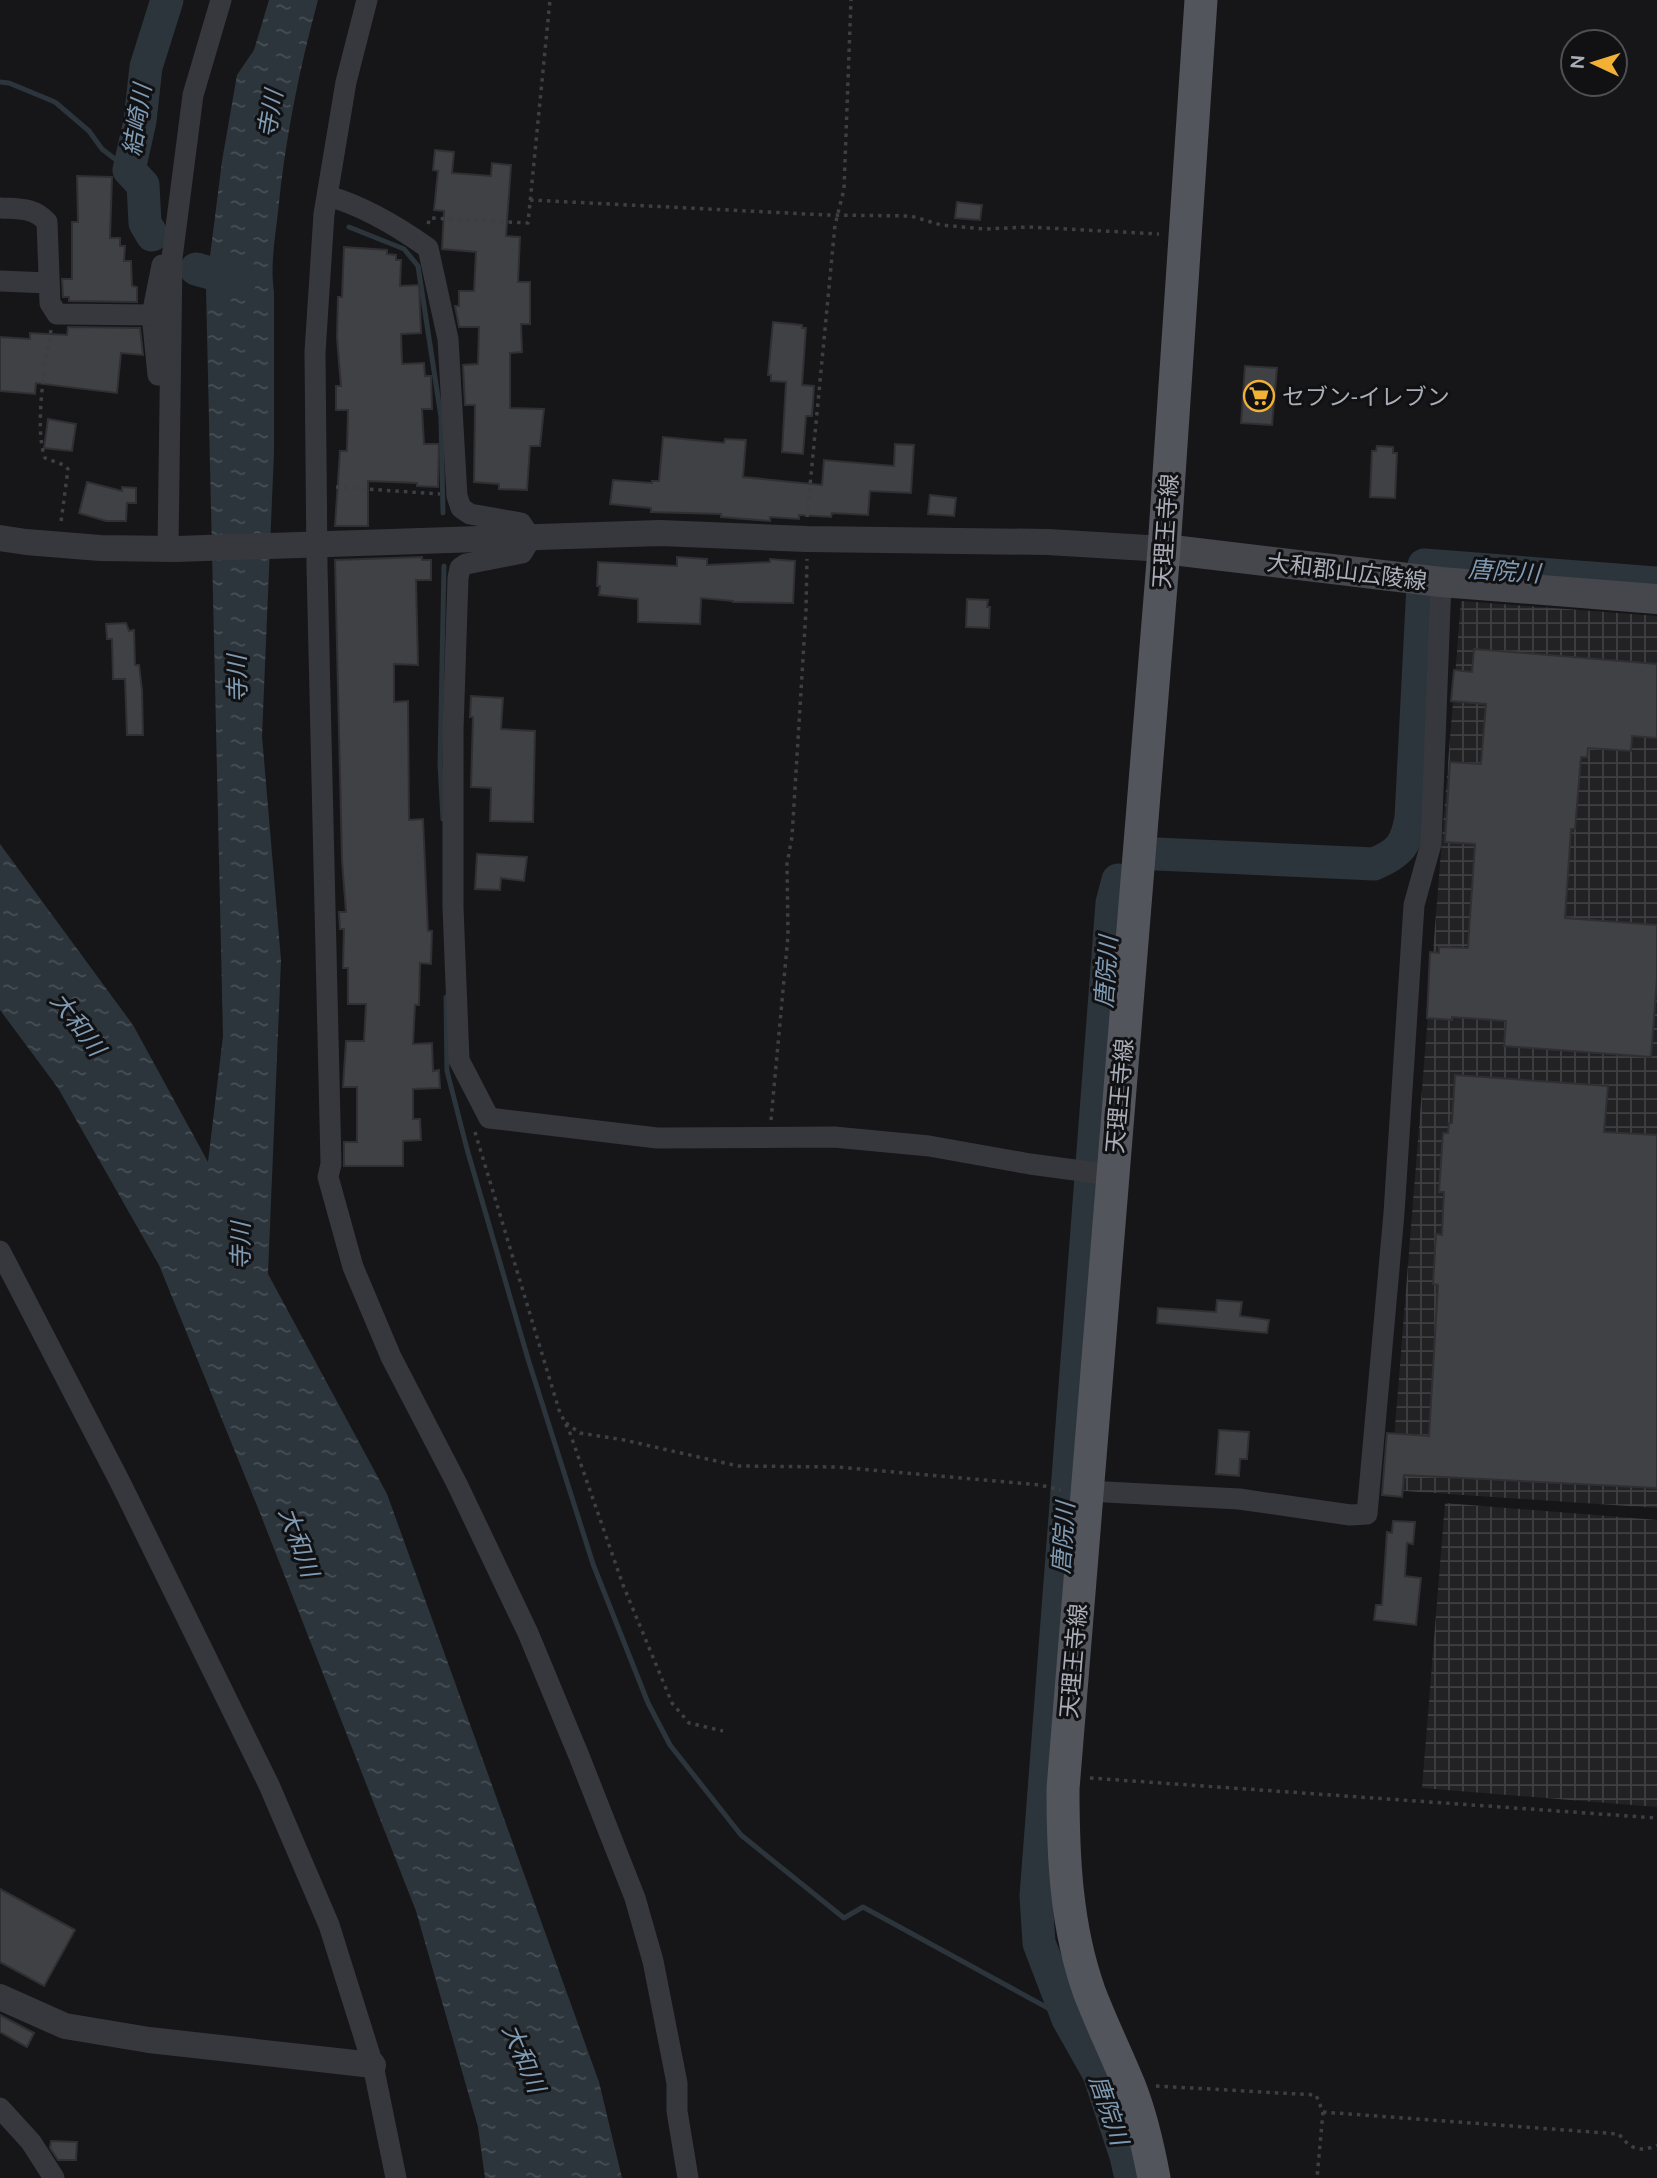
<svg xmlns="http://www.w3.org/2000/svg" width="1657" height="2178" font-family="Ubuntu,'Noto Sans JP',sans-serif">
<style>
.industrial{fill:url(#industrial-grid)}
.water{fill:url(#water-ripples)}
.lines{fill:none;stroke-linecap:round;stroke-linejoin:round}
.stream{stroke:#2c353c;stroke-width:5}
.river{stroke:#2c353c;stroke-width:33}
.building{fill:#404145;stroke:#303034;stroke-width:2}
.path{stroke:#3d3f44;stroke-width:3.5;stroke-dasharray:3.5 5;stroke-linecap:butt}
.minor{stroke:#37383d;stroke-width:21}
.tertiary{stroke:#37383d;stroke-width:26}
.secondary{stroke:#45474d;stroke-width:30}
.primary{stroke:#53555c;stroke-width:33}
.labels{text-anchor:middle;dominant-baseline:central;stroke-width:6;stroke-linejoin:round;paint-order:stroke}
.poi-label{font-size:23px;fill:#a8adb8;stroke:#111113;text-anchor:start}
.street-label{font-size:23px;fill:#a8adb8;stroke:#111113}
.water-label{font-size:24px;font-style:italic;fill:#7f9bb3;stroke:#111113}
</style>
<defs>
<pattern id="industrial-grid" width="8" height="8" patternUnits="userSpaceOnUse" patternTransform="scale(1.75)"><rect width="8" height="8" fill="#222225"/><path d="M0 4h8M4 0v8" fill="none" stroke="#3f3f43"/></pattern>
<pattern id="water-ripples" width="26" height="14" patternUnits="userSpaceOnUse" patternTransform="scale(1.75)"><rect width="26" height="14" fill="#2c353c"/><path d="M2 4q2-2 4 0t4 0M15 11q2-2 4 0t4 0" fill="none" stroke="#485056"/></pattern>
</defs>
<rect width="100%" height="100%" fill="#161618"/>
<path class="industrial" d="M1461 601 1657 616V1508L1390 1490Z
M1445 1503 1657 1520V1807L1422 1788Z"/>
<path class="water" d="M269 0H318C299 70 285 140 278 212 275 239 270 265 274 292V452L262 736 281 960 268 1274 387 1494 599 2082 622 2178H485L478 2127 416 1911 260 1513 159 1265 58 1088 0 1010V844L133 1025 208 1162 223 1036 206 288 222 161 237 75 254 50Z"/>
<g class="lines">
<path class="stream" d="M0 82 9 83 55 102 89 131 102 149 129 170
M349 227 404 249 418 266 441 417 443 513
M443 819 440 764 444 566
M446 997 447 1071 467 1149 528 1359 593 1564 648 1703 670 1745 741 1835 844 1918 863 1907 1068 2019"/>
<path class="river" d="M152 235 145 223 143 185 129 170 140 121 146 67 167 0
M196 269 240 281
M1157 854 1374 864C1400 853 1406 845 1411 818L1424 565 1657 583
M1118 880 1112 903 1036 1896 1039 1943 1068 2019 1099 2074 1126 2156 1131 2178"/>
</g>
<path class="building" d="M435 150 454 152 452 173 491 176 492 163 511 165 506 236 520 237 518 282H530V324H521L522 352 510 353V408L544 409 540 446H530L527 490 499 489V484L474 482 475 405H465L463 365 478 364 479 327H459L455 306H459V291H474L476 252 442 249 444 211 434 210 438 171 433 170Z
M77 176 112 177 110 238H120V246H125L124 261H131L132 286 137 287V302L69 301V297H63L62 279H72V222H78Z
M957 202 982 205 980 220 955 218Z
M344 247 387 250V254L396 255V260H401L400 286 419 285 421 333 401 334 402 364 424 363 425 376H431L432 409H422L424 444H439L438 487 417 486V483L368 481V526H335L340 451H347L348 410H336V386H341L337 338 338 297H342Z
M773 322 802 325V328H806L802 385 814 386 812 416H806L803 454 782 452 786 382 771 381V375H768Z
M68 327 140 328 143 355 121 353 117 393 36 383 35 394 0 391V337L30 339V333L67 335Z
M1245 366 1277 368 1272 425 1241 423Z
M48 419 76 424 72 451 44 448Z
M663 437 724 443 725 439 746 440 743 477 822 485 824 460 894 466 895 444 914 445 911 493 870 491 868 515 832 513 831 517 799 515V519L770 517V521L721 517V514L651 512V508L610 504 613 480 652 483V481H659Z
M1377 446 1393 447V453H1397L1395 498 1370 497 1372 451H1376Z
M87 482 122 491V487L136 488V503H127L126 521H106L79 513Z
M930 495 956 498 954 516 928 514Z
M422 557V560H431V580H416L418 665 394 664V702L408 701 409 820 423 819 428 931H432L431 964 420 963 419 1005H415L413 1044 432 1043 433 1071 439 1070 440 1088 413 1089V1119H420L421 1140 403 1141V1166H344V1142H357V1087H343L346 1041H364L366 1004H348V968H343L344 929H340L339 912H346L342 861 335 560Z
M677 557 707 559V565L770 562V559L795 561 793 603 733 602V601L701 598 700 624 638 622V599L599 595 600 586H597L598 562 677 566Z
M967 599 988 600 987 607H990L989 628 966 627Z
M126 623 129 631 134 630 135 665H139L142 690 143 735H127L125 679H113L112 639H107L106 624Z
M1474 649 1657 664V738L1632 736 1631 751 1588 748 1587 757H1581L1575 829H1571L1565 918 1657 925V979L1651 1057 1504 1046 1506 1021 1452 1017V1020L1427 1018 1430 952 1439 953V947L1468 948 1475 844 1445 842 1450 762 1481 764 1486 704 1451 701 1454 670 1472 672Z
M471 696 503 698 501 729 535 731 533 822 490 821 491 788 471 787 473 717H470Z
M477 854 527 857 524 881 501 878 500 890 475 889Z
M1455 1075 1608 1086 1604 1132 1657 1135V1488L1404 1475 1402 1497 1382 1495 1387 1433 1429 1436 1438 1285 1433 1284 1436 1234 1442 1235 1444 1192H1439L1443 1133H1448L1449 1123H1452Z
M1217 1300 1242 1302 1240 1316 1269 1320 1267 1333 1157 1323 1158 1308 1216 1312Z
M1219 1430 1249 1432 1247 1459H1240L1239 1476 1216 1474Z
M1393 1521 1415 1522 1413 1544 1407 1543 1405 1576 1421 1578 1416 1625 1374 1620 1376 1605H1382L1387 1532 1392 1533Z
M0 1889 75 1930 44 1986 0 1962Z
M0 2015 34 2033 27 2047 0 2032Z
M51 2141 77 2142 76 2160H58L50 2148Z"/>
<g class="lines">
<path class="path" d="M530 200 827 215 911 216 941 225 985 229 1029 227 1159 234
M428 224 430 218 528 223 550 0
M51 330C45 362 34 428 45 458L64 465 68 469 61 522
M336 487 440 494
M807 517 835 225 844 189 851 0
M771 1120 788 936 787 864 792 837 806 610 807 559
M475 1132 559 1410 570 1433 623 1585 672 1703 689 1723 723 1731
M566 1423 580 1433 624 1440 738 1466 838 1467 1040 1485 1061 1490
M1090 1778 1657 1818
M1156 2086 1316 2095 1323 2112 1317 2178
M1323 2112 1619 2134C1630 2149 1640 2153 1657 2145"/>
<path class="minor" d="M367 0 346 82 324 214 315 352 317 566 331 1164 328 1177 353 1267 391 1357 457 1484 528 1633 579 1756 635 1898 653 1961 677 2083V2111L688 2178
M328 196C364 206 397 226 428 248L448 339 457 496 461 508 470 514 521 523 531 538 522 553 466 564 460 568 458 578 453 730V907L459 1060 489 1118 657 1138 834 1137 929 1146 1030 1164 1112 1175
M0 208C19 209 34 207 47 222L50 303 57 314 152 315
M0 281 49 283
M158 375 152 315 162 265
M168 548 172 258 193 95 221 0
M0 1251 120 1482 269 1785 329 1925 373 2065 396 2178
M1087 1491 1239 1499 1350 1515 1367 1514 1394 1213 1414 905 1431 844 1441 582
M0 2108 31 2142 54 2178"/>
<path class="tertiary" d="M0 538 26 542 100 548 176 549 660 533 807 539 1048 542 1164 549
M0 1997 65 2026 149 2040 373 2065"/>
<path class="secondary" d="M1164 549 1441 582 1657 599"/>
<path class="primary" d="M1154 2178C1148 2146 1141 2115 1129 2085 1116 2053 1101 2023 1089 1991 1066 1926 1063 1857 1063 1789L1164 549 1201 0"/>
</g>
<defs>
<g id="supermarket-ring" transform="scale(1.575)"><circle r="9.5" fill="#111113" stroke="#f2b134" stroke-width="1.5"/><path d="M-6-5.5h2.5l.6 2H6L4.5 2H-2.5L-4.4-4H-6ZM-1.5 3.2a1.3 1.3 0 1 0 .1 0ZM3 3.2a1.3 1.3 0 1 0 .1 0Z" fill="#f2b134"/></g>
</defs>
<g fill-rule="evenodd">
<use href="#supermarket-ring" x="1259" y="396"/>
</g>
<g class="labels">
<g class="poi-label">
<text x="1282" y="396">セブン-イレブン</text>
</g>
<g class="street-label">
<text transform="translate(1165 531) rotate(-86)">天理王寺線</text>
<text transform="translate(1347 571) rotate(7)">大和郡山広陵線</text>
<text transform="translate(1119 1096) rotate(-85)">天理王寺線</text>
<text transform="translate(1073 1661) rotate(-85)">天理王寺線</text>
</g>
<g class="water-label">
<text transform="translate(270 114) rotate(-80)">寺川</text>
<text transform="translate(137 120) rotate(-81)">結崎川</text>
<text transform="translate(1504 571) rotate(4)">唐院川</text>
<text transform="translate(237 679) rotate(-91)">寺川</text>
<text transform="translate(1106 972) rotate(-86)">唐院川</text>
<text transform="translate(78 1024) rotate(53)">大和川</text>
<text transform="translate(240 1246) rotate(-90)">寺川</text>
<text transform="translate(1063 1538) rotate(-86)">唐院川</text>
<text transform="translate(299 1542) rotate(70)">大和川</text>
<text transform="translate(524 2058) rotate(67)">大和川</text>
<text transform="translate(1109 2110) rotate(71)">唐院川</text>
</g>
</g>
<g transform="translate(1594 63) rotate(274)"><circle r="33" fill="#111113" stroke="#4d4f55" stroke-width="2"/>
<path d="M0-5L12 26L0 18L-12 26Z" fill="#f2b134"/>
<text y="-10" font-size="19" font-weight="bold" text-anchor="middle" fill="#a8adb8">N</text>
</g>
</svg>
